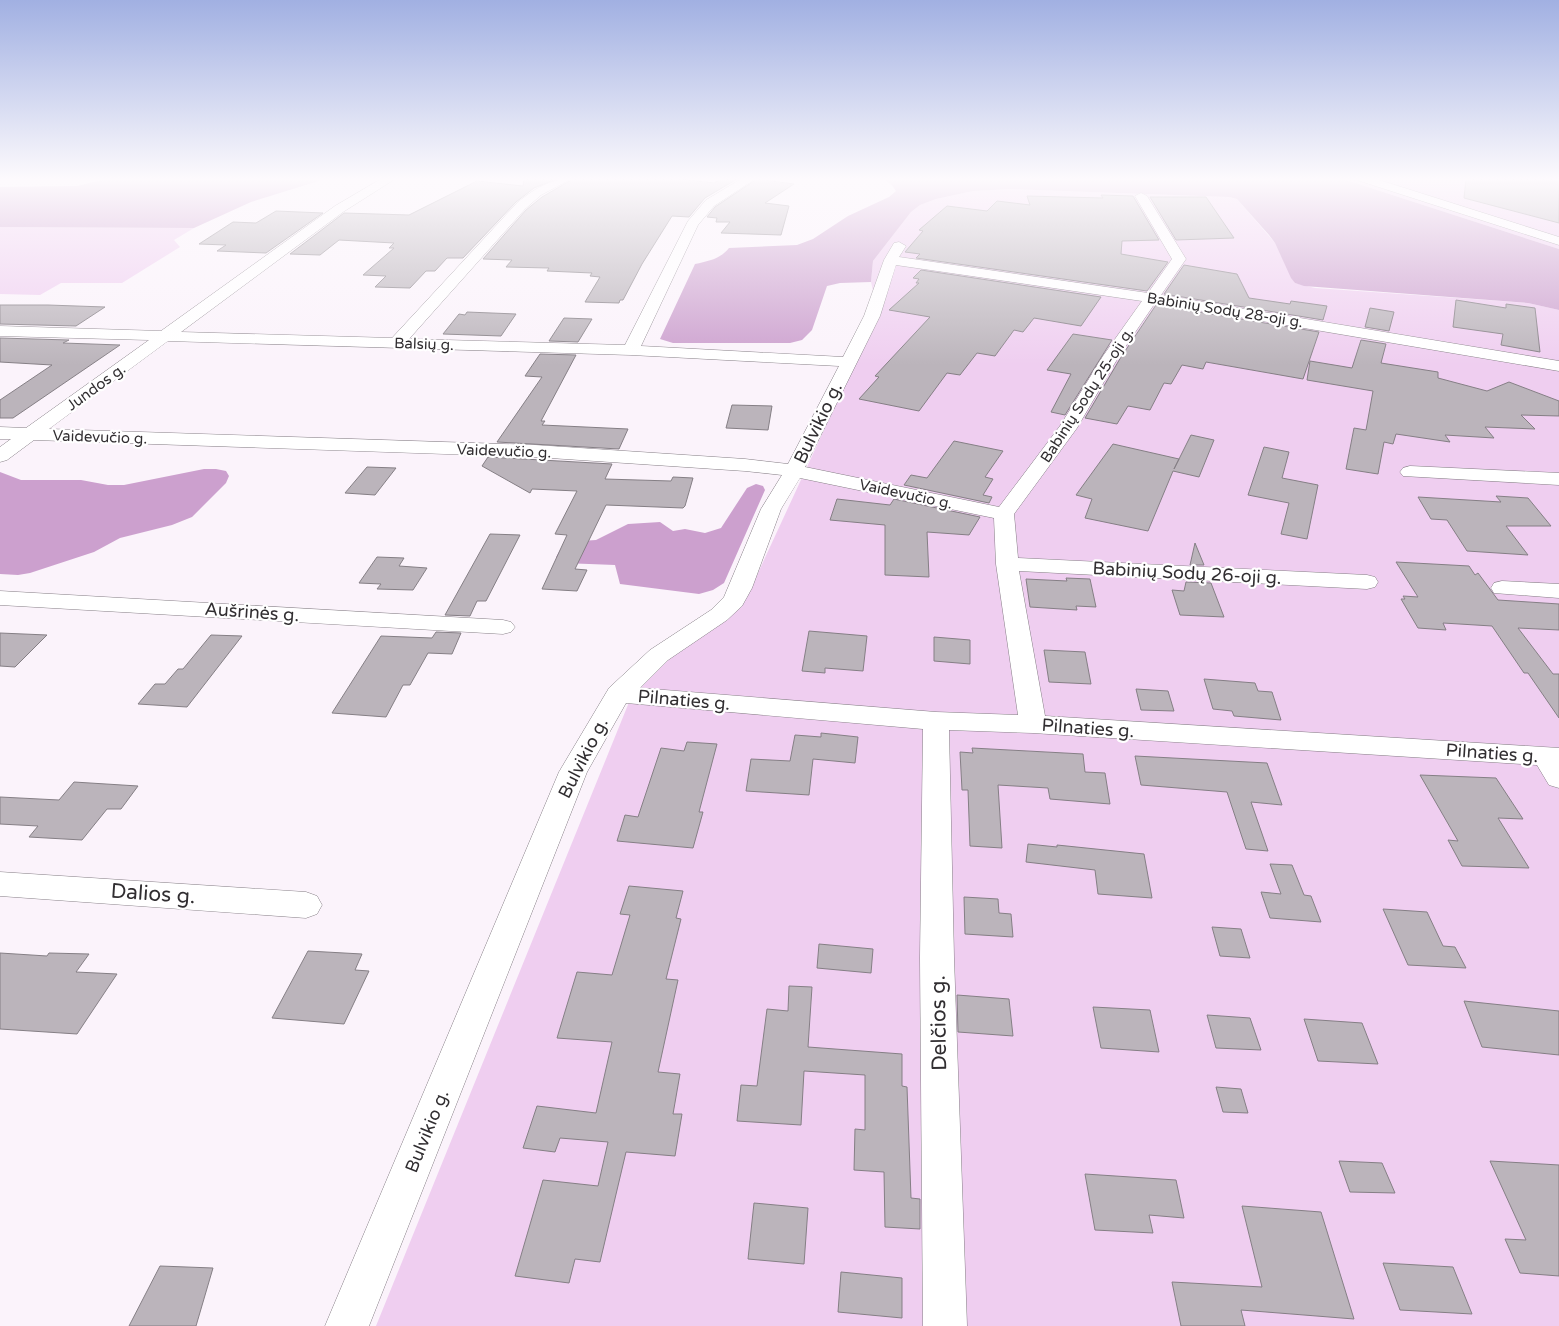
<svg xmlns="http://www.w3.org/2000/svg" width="1559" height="1326" font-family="'Varela Round',sans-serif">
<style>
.green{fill:#efcef0}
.forest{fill:#cca0ce}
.building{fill:#bbb4bb;stroke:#857f85}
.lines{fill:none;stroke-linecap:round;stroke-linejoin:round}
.street-casing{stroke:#867f86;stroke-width:1}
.street{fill:#fff;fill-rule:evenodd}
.labels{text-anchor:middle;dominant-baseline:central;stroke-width:4.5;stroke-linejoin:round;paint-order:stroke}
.far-street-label{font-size:15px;fill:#312e31;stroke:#fff}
.street-label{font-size:18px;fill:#312e31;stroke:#fff}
.near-street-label{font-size:21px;fill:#312e31;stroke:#fff}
</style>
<rect width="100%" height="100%" fill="#fbf3fb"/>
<path class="green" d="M1343 179H1559V249Z
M1011 189 1229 197 1237 199 1275 243 1295 283 1315 288 1528 303 1559 310V1326H376L636 685 746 599 878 313 871 282 873 261 911 212 920 205 936 199 973 191Z
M0 227 194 228 174 240 180 247 122 283H61L40 295 0 294Z"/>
<path class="forest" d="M106 179H325L251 202 194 228 0 227V187L77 186Z
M883 179H1343L1559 249V310L1528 303 1304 286 1295 283 1291 278 1275 243 1269 235 1237 199 1229 197 1011 189 973 191 936 199 920 205 911 212 873 261 871 282 840 283 827 286 812 330 802 340 790 343H673L660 339 695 264C709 261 720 259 729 248L797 245 813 239 848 216 889 197 896 191 891 184Z
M204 469H216L226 471 229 476 226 483 192 517 172 525 120 538 94 552 30 573 18 575 0 574V472L21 480H81L108 485H124Z
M756 484 763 486 765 490 724 583 713 590 699 594 620 584 615 565 563 563 556 557 565 542 596 540 628 524 660 522 673 531 685 529 705 533 721 528 747 488Z"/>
<path class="building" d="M524 179H556L534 188 516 202 463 258H447L435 271H426L410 288 375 287 386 276 363 275 394 248H389L394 243 339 240 320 255 290 254 344 213 409 215 477 181 523 186Z
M573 179H681L714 183 721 179H737L705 198 689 217 672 216 642 264 623 300H620L619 303 585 302 600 277 590 276 592 273 547 271 549 268 506 267 512 260 483 259 526 210 542 197Z
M757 179 794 184 765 203 789 206 781 235 721 233 730 222H716L717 218 707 217 715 207Z
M1466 179H1559V223L1464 198Z
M1101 195 1133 196 1159 240 1122 241 1121 254 1168 262 1147 291 916 258 920 254 905 252 923 231 919 230 947 206 987 211 997 201 1030 205 1027 196 1103 198Z
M1150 197H1206L1234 238 1176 240Z
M276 211 323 213 266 253 217 251 226 245 199 244 233 222 256 223Z
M1184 265 1237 274 1249 298 1290 304 1291 301 1327 306 1323 320 1164 294Z
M921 270 1101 297 1081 326 1034 318 1023 332 1014 330 995 356 977 353 960 375 947 373 919 411 859 399 879 377 875 376 930 317 889 310 919 283H916L919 279 913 278Z
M1456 300 1506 308V304L1535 308 1540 352 1501 345 1503 334 1453 327Z
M0 305H48L105 307 76 326 0 324Z
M1156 305 1319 332 1303 379 1206 362 1203 369 1182 365 1171 384 1164 383 1150 410 1128 406 1117 424 1085 418 1121 357Z
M1370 308 1394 312 1389 331 1365 327Z
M467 312 516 314 501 336 443 334 459 314 465 315Z
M564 318 592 319 578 342 549 341Z
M1073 334 1112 340 1065 415 1051 412 1071 374 1047 370Z
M0 338 69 340 63 343 120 345 13 418H0V400L52 365 0 362Z
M1361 340 1386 344 1381 363 1438 372V378L1487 391 1509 382 1559 401V416L1521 415 1535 429 1485 427 1494 438 1445 435 1450 442 1396 434 1393 444 1384 442 1378 474 1346 469 1354 428 1366 430 1373 391 1307 380 1310 361 1352 368Z
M540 354 576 355 541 421H545L542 425 628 429 619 449 497 442 542 377 525 376Z
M732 405 772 406 768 430 726 428Z
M1191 435 1214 440 1199 477 1173 471 1148 531 1085 518 1092 499 1076 495 1113 444 1179 459 1174 469Z
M954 441 1003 451 985 477 993 479 983 495 992 497 989 503 904 485 911 475 927 478Z
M1264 447 1289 452 1282 478 1318 485 1307 539 1281 534 1289 503 1248 495Z
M488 457 612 464 605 479 671 481 673 477 693 478 685 506 683 508 606 505 575 569 587 570 577 591 542 589 567 535 555 534 577 491 532 489 530 493 482 466Z
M367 467 396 468 375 495 345 493Z
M1496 496 1528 498 1551 526H1506L1528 555 1467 551 1447 520 1431 519 1418 497 1501 502Z
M837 499 890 505 894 499 980 517 969 535 927 532 929 577 885 575V525L830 520Z
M490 534 520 535 486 601H477L470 616 445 615Z
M1195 543 1204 565H1190Z
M377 557 404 558 399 566 427 568 413 590 377 589 381 584 359 583Z
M1396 562 1469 566 1475 575 1478 573 1498 600 1559 604V630L1518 628 1553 674H1559V718L1528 673H1524L1492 626 1443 623 1446 630 1418 628 1401 599H1405L1403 596 1418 597Z
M1066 578 1090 579 1096 607 1076 606 1077 610 1030 607 1026 579 1067 581Z
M1186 582 1211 583 1224 617 1180 615 1172 590 1184 591Z
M809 631 867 636 863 671 825 668V673L802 671Z
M436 632 461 633 452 654 428 653 410 685H403L386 717 332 713 381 636 432 638Z
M0 633 47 635 15 667 0 666Z
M211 635 242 636 187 707 138 704 155 684H165L178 669H183Z
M934 637 970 640V664L934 661Z
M1044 650 1085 652 1091 684 1049 682Z
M1204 679 1255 683 1258 691 1272 692 1281 720 1234 716 1232 711 1213 709Z
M1136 689 1168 691 1174 711 1141 710Z
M821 733 858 737 855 763 813 759 809 795 746 791 751 759 790 761 795 735 821 737Z
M687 742 717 744 699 812H703L693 848 617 841 625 815 638 817 661 748 684 751Z
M972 748 1083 754 1085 772 1105 773 1110 804 1050 799 1048 788 998 785 1002 848 970 846 968 790H962L960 752 973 753Z
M1135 756 1267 763 1282 805 1251 802 1268 851 1246 849 1227 792 1141 785Z
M1420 775 1496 778 1523 819 1498 818 1529 868 1462 866 1448 840 1458 841Z
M74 782 138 786 121 809H107L82 840 29 837 38 826 0 824V797L59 800Z
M1028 844 1057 847V845L1144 854 1152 898 1098 894 1095 870 1026 862Z
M1270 864 1292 865 1304 895 1311 896 1321 922 1270 918 1261 892 1281 894Z
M629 886 683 891 676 918 681 919 666 979 678 980 658 1072 680 1074 673 1114H682L675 1156 626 1152 600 1262 575 1259 569 1283 515 1276 543 1180 598 1186 608 1142 560 1138 555 1152 523 1148 537 1106 596 1113 612 1042 557 1038 577 972 612 975 630 915 620 914Z
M964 897 998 899 999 913 1011 914 1013 937 965 934Z
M1383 909 1427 912 1443 946 1455 947 1466 968 1408 965Z
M1212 927 1241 929 1250 958 1220 956Z
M819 944 873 949 871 973 817 968Z
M308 951 362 954 355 970 369 971 344 1024 272 1018Z
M0 953 47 956 49 953 89 954 76 972 117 974 77 1034 0 1029Z
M789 986 812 987 808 1047 902 1054V1086L907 1087 911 1198 920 1199V1229L885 1227 884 1172 854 1170 855 1129 865 1130V1075L804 1071 801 1125 737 1121 741 1085 757 1086 767 1009 788 1011Z
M957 995 1009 999 1013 1036 958 1032Z
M1464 1001 1559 1011V1055L1482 1047Z
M1093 1007 1150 1010 1159 1052 1101 1048Z
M1207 1015 1250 1018 1261 1050 1216 1048Z
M1304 1019 1362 1023 1378 1064 1318 1061Z
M1216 1087 1241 1089 1248 1113 1223 1112Z
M1339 1161 1382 1163 1395 1193 1350 1192Z
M1490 1161 1559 1165V1276L1520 1273 1505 1239 1526 1240Z
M1085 1174 1176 1180 1184 1218 1149 1215 1153 1233 1095 1230Z
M754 1203 808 1208 804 1264 748 1259Z
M1242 1206 1321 1212 1354 1319 1241 1310 1245 1326H1181L1172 1282 1262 1287Z
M1383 1263 1453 1267 1472 1314 1400 1310Z
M160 1266 213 1268 196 1326H129Z
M841 1272 902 1278V1318L838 1312Z"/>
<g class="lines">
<g class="street-casing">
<path id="street" d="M381 179H395L343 212 181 332 392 338 517 203C533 190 549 179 571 179L541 195 525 209 409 339 625 345 688 221 706 200 741 179H755L714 206 698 225 641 346 843 357 864 316 884 260 894 243 899 242 906 246 899 257 1148 293 1172 259 1135 196 1141 193 1147 196 1186 259 1161 295 1559 361V371L1155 303 1119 356 1077 428 1014 514 1018 558 1367 575 1375 577 1378 582 1375 587 1367 589 1019 571 1045 716 1559 748V788L1549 785 1537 765 1033 733 949 730 954 958 967 1326H923L920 958 923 729 626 703 587 772 369 1326H325L559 772 609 688 650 650 711 610 724 597 761 509 782 475 745 471 535 457 34 440 7 460 0 462V447L11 439H0V427L26 428 149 340 0 336V326L161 331 335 206ZM896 265 1142 301 1103 356 1060 426 999 507 805 467 880 316ZM168 341 631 355 839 366 788 464 745 459 535 445 49 429ZM800 478 994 518 996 564 1018 715 936 712 640 688 668 660 727 620 742 606 752 588 781 509Z
M1358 179H1376L1559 237V245L1360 181Z
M1410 466 1559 473V485L1403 476 1400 472 1403 468Z
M1502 581 1559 584V598L1494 593 1491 588 1494 583Z
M0 591 503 620 511 622 515 627 511 632 503 634 0 605Z
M0 872 306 892 317 896 322 905 317 914 306 918 0 896Z"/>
</g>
<use href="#street" class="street"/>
</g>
<linearGradient id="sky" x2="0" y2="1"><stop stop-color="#a1b0e2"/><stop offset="0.49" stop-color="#fdfafd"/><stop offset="1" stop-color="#fdfafd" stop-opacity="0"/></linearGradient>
<rect width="1559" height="365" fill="url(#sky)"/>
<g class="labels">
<g class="far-street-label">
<text transform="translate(1225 310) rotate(9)">Babinių Sodų 28-oji g.</text>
<text transform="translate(424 344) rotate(2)">Balsių g.</text>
<text transform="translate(96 387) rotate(-36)">Jundos g.</text>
<text transform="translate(1087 395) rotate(-57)">Babinių Sodų 25-oji g.</text>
<text transform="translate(100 437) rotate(2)">Vaidevučio g.</text>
<text transform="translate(504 451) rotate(2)">Vaidevučio g.</text>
<text transform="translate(906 494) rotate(12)">Vaidevučio g.</text>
</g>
<g class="street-label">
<text transform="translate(818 423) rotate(-64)">Bulvikio g.</text>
<text transform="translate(1187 573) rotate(3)">Babinių Sodų 26-oji g.</text>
<text transform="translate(252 612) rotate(4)">Aušrinės g.</text>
<text transform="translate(684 700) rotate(5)">Pilnaties g.</text>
<text transform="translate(1088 728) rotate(4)">Pilnaties g.</text>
<text transform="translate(1492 753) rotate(4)">Pilnaties g.</text>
<text transform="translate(583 758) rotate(-63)">Bulvikio g.</text>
<text transform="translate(427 1131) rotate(-68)">Bulvikio g.</text>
</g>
<g class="near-street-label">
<text transform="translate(153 894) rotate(4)">Dalios g.</text>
<text transform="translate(939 1023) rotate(-91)">Delčios g.</text>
</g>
</g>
</svg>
